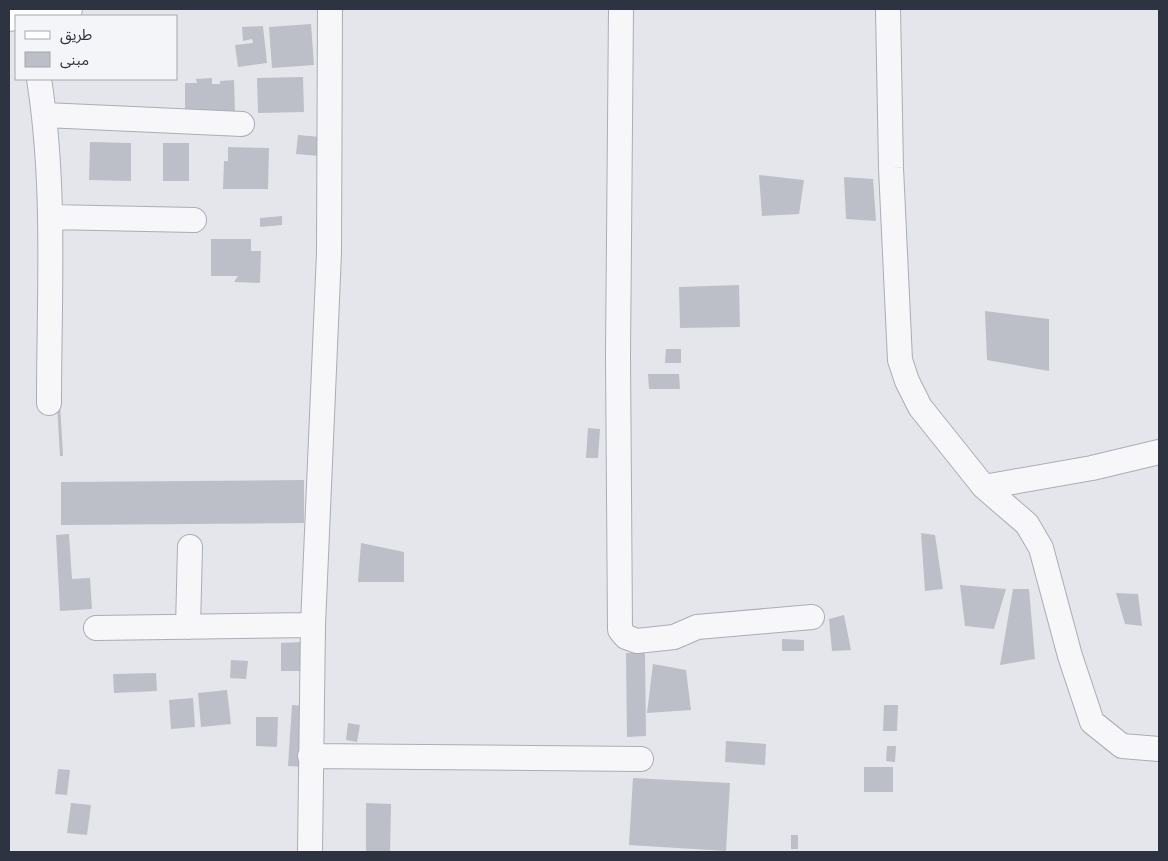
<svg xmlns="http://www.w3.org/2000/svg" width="1168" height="861" font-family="'IBM Plex Sans','Noto Sans Arabic',sans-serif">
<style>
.building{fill:#bcbfc7}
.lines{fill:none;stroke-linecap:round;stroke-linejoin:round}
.street-casing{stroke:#a9adb5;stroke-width:26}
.secondary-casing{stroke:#a9adb5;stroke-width:30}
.street{stroke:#f7f7f9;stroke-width:24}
.secondary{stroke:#fff;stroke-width:28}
</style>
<rect width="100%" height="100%" fill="#e4e6eb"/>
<path class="building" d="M311 24 314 65 272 68 269 27Z
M263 26 267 63 238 67 235 45 253 43 252 39 243 41 242 27Z
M303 77 304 112 258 113 257 78Z
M212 78V84H220V81L234 80 235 115 221 116V111L185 110V83H197L196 79Z
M298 135 321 137 319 156 296 154Z
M90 142 131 143V181L89 180Z
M163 143H189V181H163Z
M228 147 269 148 268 189H223L224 161H228Z
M759 175 804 180 799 214 762 216Z
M844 177 873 179 876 221 846 219Z
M282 216V225L260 227V218Z
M211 239H251V251H261L260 283 234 282 238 276H211Z
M739 285 740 327 680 328 679 287Z
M985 311 1049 319V371L987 360Z
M666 349H681V363H665Z
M648 374H679L680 389H649Z
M57 404H60L63 456H60Z
M588 428 600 429 598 458H586Z
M304 480V523L61 525V482Z
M921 533 935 535 943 589 925 591Z
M69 534 72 579 90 578 92 609 60 611 56 535Z
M361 543 404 552V582H358Z
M960 585 1006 589 994 629 965 626Z
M1013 589H1029L1035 659 1000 665Z
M1116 593 1138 594 1142 626 1125 624Z
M844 615 851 650 832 651 829 619Z
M782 639 804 640V651H782Z
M303 642 304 671H281V643Z
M626 653H645L646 736 627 737Z
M231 660 248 661 246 679 230 678Z
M653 664 686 670 691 710 647 713Z
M156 673 157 691 114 693 113 674Z
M227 690 231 724 201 727 198 693Z
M193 698 195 727 171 729 169 700Z
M292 705 306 706 303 767 288 766Z
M884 705H898L897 731H883Z
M256 717H278L277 747 256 746Z
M348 723 360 725 357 742 346 740Z
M726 741 766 744 765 765 725 762Z
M887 746H896L895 762 886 761Z
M864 767H893V792H864Z
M58 769 70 770 67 795 55 794Z
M633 778 730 783 726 851 629 845Z
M71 803 91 805 87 835 67 833Z
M366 803 391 804 390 852H366Z
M791 835H798V849H791Z"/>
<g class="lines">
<g class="street-casing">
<path id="street" d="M621 9 618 356 620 630 626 637 637 641 674 637 697 627 812 617
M888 9 891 168 900 360 907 381 920 407 984 487 1027 524 1041 548 1070 656 1092 722 1122 746 1159 749
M39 79C56 186 49 295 49 403
M45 115 242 124
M50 217 194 220
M984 487 1092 468 1159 452
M188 627 190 547
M96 628 313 625
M310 756 641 759
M310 852 313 625 329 253 330 9"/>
</g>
<g class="secondary-casing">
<path id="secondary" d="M9 17 68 9"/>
</g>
<use href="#street" class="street"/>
<use href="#secondary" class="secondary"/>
</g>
<rect width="1168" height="861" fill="none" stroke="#2d3341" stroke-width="20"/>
<rect x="15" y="15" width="162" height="65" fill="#f4f5f8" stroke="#a4a7af"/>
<rect x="25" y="31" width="25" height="8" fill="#ffffff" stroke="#a4a7af"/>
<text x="60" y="40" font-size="15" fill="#2d3341">طريق</text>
<rect x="25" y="52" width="25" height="15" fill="#bcbfc7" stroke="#a4a7af"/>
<text x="60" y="65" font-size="15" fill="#2d3341">مبنى</text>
</svg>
